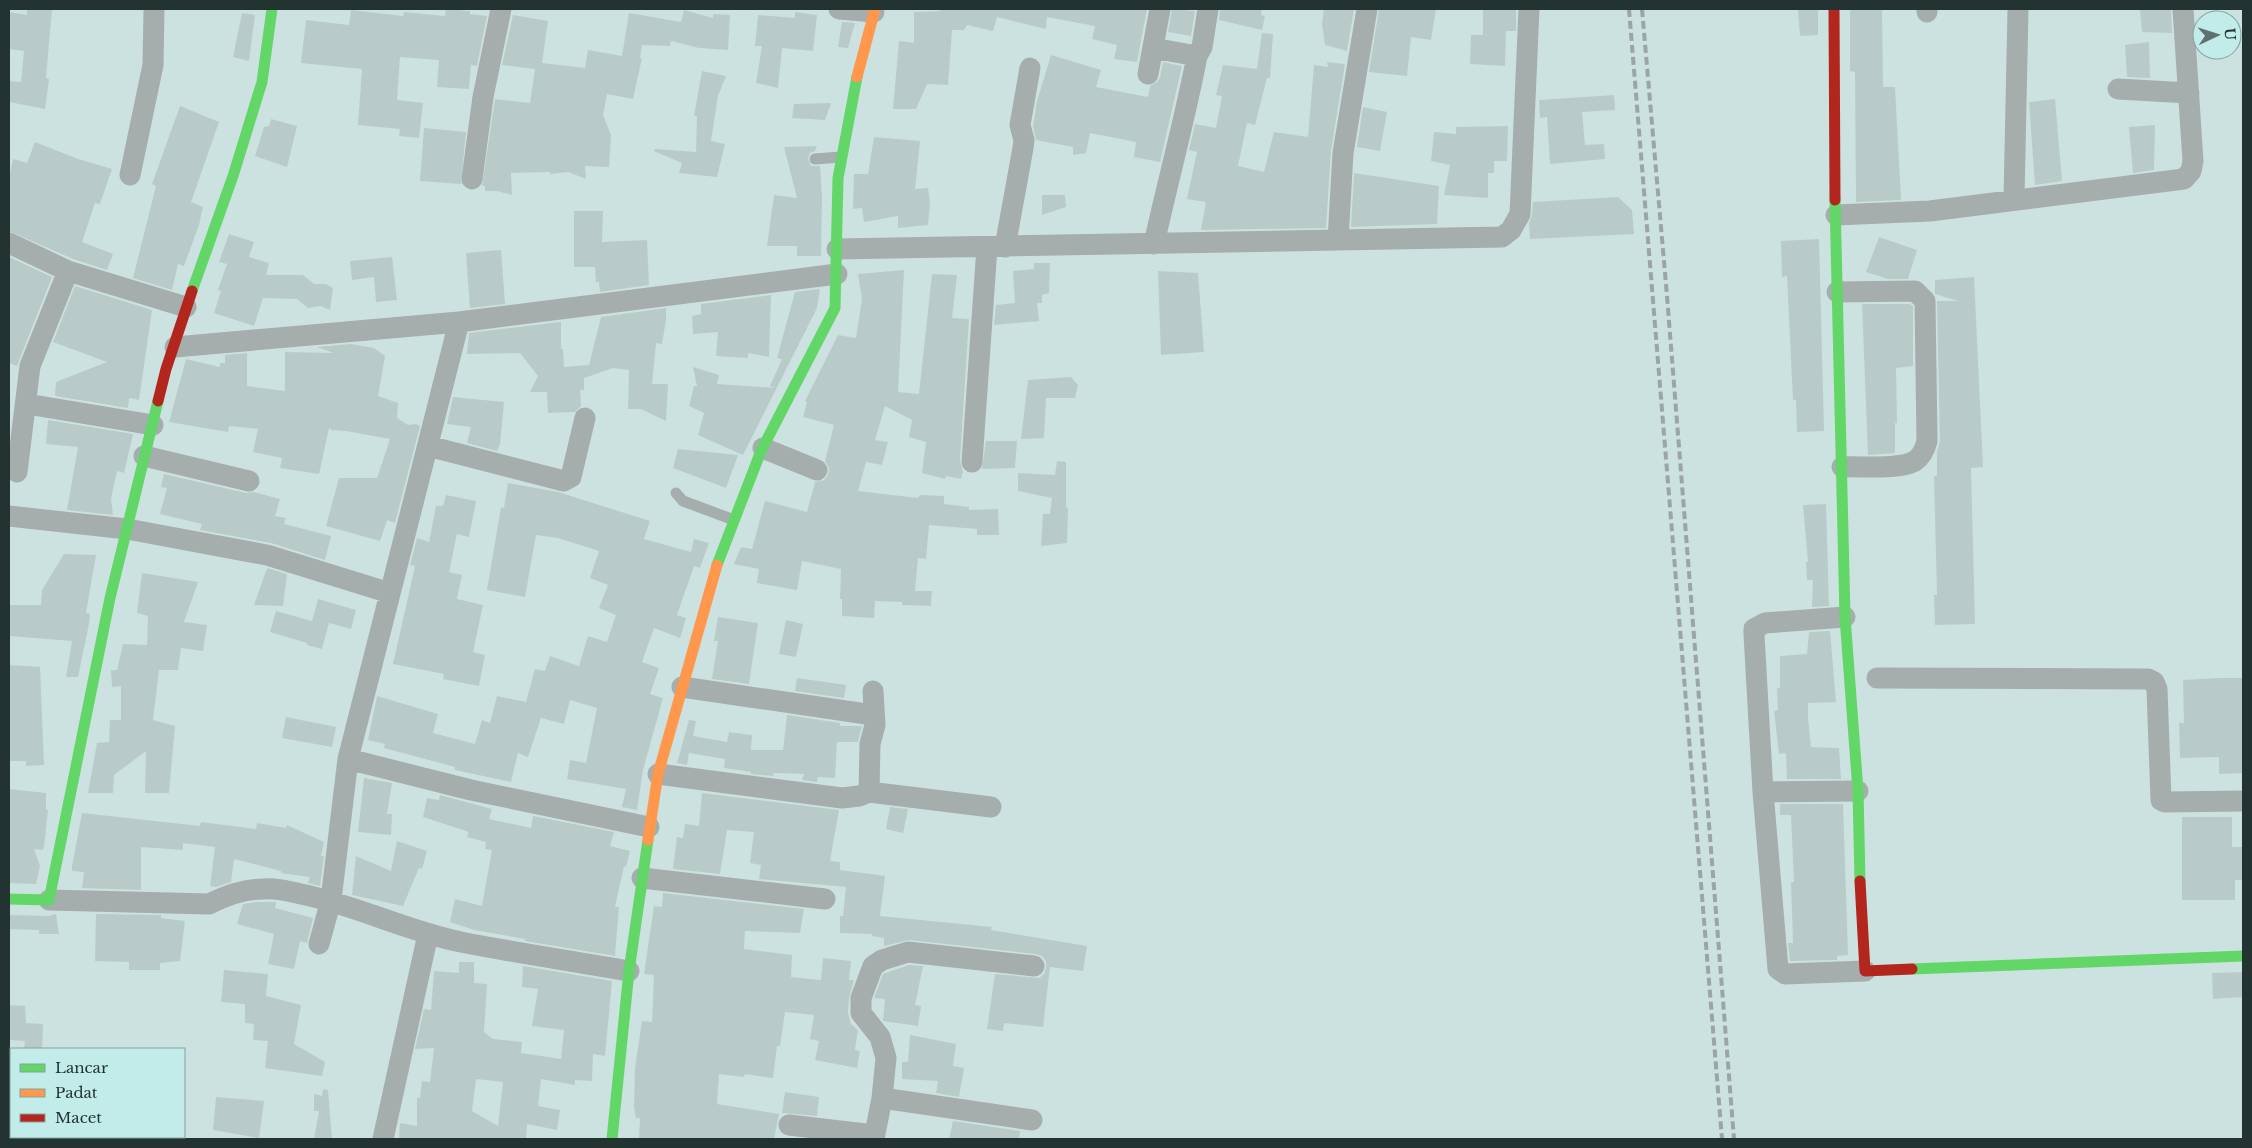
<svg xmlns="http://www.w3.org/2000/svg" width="2252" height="1148" font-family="'Libre Baskerville',serif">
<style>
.building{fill:#b9cbc9;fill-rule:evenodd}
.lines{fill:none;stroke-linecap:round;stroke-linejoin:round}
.lane{stroke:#a6aead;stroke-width:11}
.street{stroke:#a6aead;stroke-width:21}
.fast{stroke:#63d668;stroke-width:11}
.slow{stroke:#ff974d;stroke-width:11}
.jam{stroke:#b3261e;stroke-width:11}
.rail{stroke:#9ba5a4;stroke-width:4;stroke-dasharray:8 4;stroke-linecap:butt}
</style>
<rect width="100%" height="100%" fill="#cce2e1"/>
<path class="building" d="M27 9H52L46 78 49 79 45 109 9 102V81L21 82 24 51 9 49V12L27 15Z
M446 9 470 11V14L487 16 477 66 471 65 469 89 437 87 439 60 400 57 397 100 423 103 419 138 399 136 400 129 358 125 362 69 301 63 306 20 349 25 351 10 403 16 404 12 445 16Z
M940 9H1147L1137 62 1114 59 1117 45 1092 39 1095 26 1047 17 1046 29 997 17 993 31 967 25 964 30H952L948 85 927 84 916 109H893L899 41 914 43V12L940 11Z
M1172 9 1195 11 1191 36 1168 32Z
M1220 9H1262L1261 15 1265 16 1262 30 1219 20Z
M1324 9H1354L1347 51 1325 45 1322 24Z
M1379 9H1436L1431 40 1411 37 1407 76 1369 72Z
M1483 9H1516V31H1506L1505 66 1470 64 1471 35H1483Z
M1798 9H1818V35L1800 36Z
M1850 9H1882L1883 87H1895L1901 200 1856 202 1855 72 1850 71Z
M2140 9H2171L2172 33 2142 32Z
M684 10 713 18V14L730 15 728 50 699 48 671 41 670 46 642 45 640 58H642L633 99 607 94 603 115 611 135 609 167 585 166 586 179 568 172 550 174V172L511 173 512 195 497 191H485V186H482L495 99 530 103 535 69 502 65 513 15 548 21 542 63 585 68 588 50 622 56 629 13 681 22Z
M795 12 817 15 813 51 782 48 778 88 756 83 762 46H755L758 15 795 18Z
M242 13 255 15 249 61 233 57Z
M842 22 855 23 848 48 838 47Z
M1262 33 1273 34 1270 78H1267L1255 125 1247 123 1238 166 1264 172 1274 132 1308 137 1314 65 1328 67 1327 62 1345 64 1331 151 1326 228 1201 230 1206 202 1187 199 1197 152 1189 150 1195 124 1216 128 1222 96 1216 95 1223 65 1257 69Z
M2149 42 2150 78 2127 77 2125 45Z
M1051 55 1101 70 1096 87 1148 97 1150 86 1157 82 1160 77 1163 62 1182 66 1160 162 1134 157 1136 142 1090 133 1086 153 1073 155V147L1036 140 1033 126 1037 101Z
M702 71 726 76 718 96 711 141 725 144 717 177 679 173 682 163 654 151 655 149 696 152 697 116H694Z
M1614 95 1615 110 1582 112 1585 145 1604 144 1605 159 1550 164 1547 117 1540 118 1539 100Z
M2055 99 2062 181 2035 185 2029 102Z
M831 103 825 120 792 118 794 104Z
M180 106 219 122 191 202 203 207 199 225 184 266 178 264 172 290 133 278 156 186 152 184Z
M1363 107 1387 112 1380 151 1357 147Z
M271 119 297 126 287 167 255 156 264 127 269 126Z
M2155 125 2154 170 2133 173 2129 127Z
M1508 126 1507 161H1494V173H1488V198L1444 195 1450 165 1431 161 1434 132 1456 134V127Z
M424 128 466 132 461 184 420 181Z
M874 137 920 141 915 189 928 188 930 203 928 225 898 228V216L864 222 862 208 853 209 854 174H868Z
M35 142 78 159 112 169 100 204 95 203 82 242 113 254 107 270 73 259 9 231V178L13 159 27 163Z
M817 146 815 151 810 153 808 159 811 166H820L822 197 821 256H797V246H767L774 195 797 198 784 147Z
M1354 173 1439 186 1437 224 1351 227Z
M1042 195H1065L1066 207 1042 215Z
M1618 197 1632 210 1634 234 1530 239 1529 223 1532 215 1533 202Z
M574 211H603L602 242 647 240 649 285 600 292 599 282H596L595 267H574Z
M229 234 254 242 249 257 269 263 266 275H303L314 284H326L333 288 330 310 321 306 308 308 297 299 263 298 254 326 214 313 221 291 218 290 227 264 219 262Z
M1879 237 1917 250 1908 279H1888L1866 272Z
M1819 239 1824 431 1797 432 1796 400H1793L1787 276 1782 277 1781 241Z
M501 250 505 304 470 308 466 253Z
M9 257 52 277 17 366 9 363Z
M392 257 397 300 376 302 374 277 352 280 350 261Z
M1034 263H1050L1049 293 1042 295V303H1037L1039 321 994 325 996 305 1015 303 1013 271 1034 269Z
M904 270 898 392 919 394 932 274 957 275 952 318 969 319 960 461 963 471 961 479 946 476 945 479 922 473 926 442 909 437 912 420 885 406 875 440 888 442 882 465 866 462 858 491 918 498 920 495 944 496V504L969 507V510L998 509 999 535H977V529L929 525 926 559 918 558 915 591H932L931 606 902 605V602L875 601 874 618 842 616V599H840L841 569 802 561 797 590 757 583 759 569 734 564 741 547 752 549 765 501 807 512 815 482 824 480 828 475 829 468 825 461 834 425 803 417 807 402 805 401 838 335 856 338 862 299 858 274Z
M1158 271 1198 273 1204 352 1161 355Z
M1974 277 1983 467 1971 468 1975 624 1935 625 1934 595H1937L1934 476H1937V452L1940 441 1937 301H1958L1935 294V280Z
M75 286 152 310 139 400 129 398 128 408 55 396 56 382 107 362 53 342Z
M820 289 817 308 743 455 698 435 704 413 689 406 694 386H697L693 367 719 375 717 384 775 388 770 386 782 359 777 358 795 292Z
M771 295 769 357 748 353V358L716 356 718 332 693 334 692 316 701 314V304Z
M1862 304H1910L1913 306V366L1896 368 1897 423H1895V453L1868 455Z
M666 308V320L662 344 656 343 652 384H668L666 421 641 409H628L629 370 613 368 584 378V390H580L581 406 575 412 548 413 547 392H530L538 376 520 353 467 354 469 333 561 322V349H563L564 367 589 365 601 317Z
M351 344 374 348 385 356 378 396 398 403 397 418 408 425 416 424 420 426 395 523 387 520 380 541 326 526 339 478H377L390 439 346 431 332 430 329 428 319 474 280 468 282 458 253 452 258 429 229 426 228 432 169 422 186 359 220 367V363H225V355L247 353V386L285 391V352L334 353 317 347Z
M1071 377 1078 385 1075 398H1046L1044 438 1021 439 1028 380Z
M453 397 504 402 500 444 497 451 467 443 471 427 447 424Z
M48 420 133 434 124 473 117 471 111 499 113 515 67 510 78 447 46 444Z
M986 441H1017L1015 468 982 469Z
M678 449 738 455 726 488 673 468Z
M1057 461 1066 462V507L1068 508 1067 543 1041 546 1043 514H1050L1052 498 1018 491V473L1055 475Z
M164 474 246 493 254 492 280 499 275 516 286 518 284 524 331 536 325 560 271 543 200 530 202 524 160 514 167 488 161 487Z
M508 483 558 492 650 521 644 539 691 552 694 539 709 543 700 568 694 566 677 615 686 618 680 638 654 628 642 662 659 668 650 694 663 698 643 770 637 810 622 807 626 789 567 779 570 760 586 763 597 708 570 700 564 724 541 718 528 757 518 753 511 782 455 770V767L384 748 385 744 368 740 377 696 438 714 433 733 475 744 482 720 490 723 497 696 526 702 535 669 545 671 550 656 579 666 588 636 607 642 616 615 599 608 608 585 590 578 599 551 558 538 536 535 525 597 487 590 501 507 504 508Z
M446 495 476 501 469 537 457 534 449 572 462 575 457 599 483 605 473 652 485 655 479 686 443 679 444 674 393 664 415 566 410 565 417 538 429 542 436 506H443Z
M1826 504 1829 606 1812 607 1813 580H1807L1806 562H1808L1803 505Z
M64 554 96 555 86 613 90 614 89 624 78 677H66L72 641 9 636V605H41L42 590Z
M267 568 287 574 283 606 254 605Z
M142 573 198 582 184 622 207 625 203 651 181 648 178 670H159L153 720 175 726 169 793H145L146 751 114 775 113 793H88L97 743 109 742 110 720H121V686L112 687 111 670H117L123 644 147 645 148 616 137 613Z
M318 599 356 610 351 629 329 623 322 649 307 645V643L270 632 276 611 312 621Z
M718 617 758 623 749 684 712 679 718 641H714Z
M786 620 803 624 796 657 779 654Z
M1830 631 1836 702 1808 703V718L1811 747 1839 748 1841 779H1787L1786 753 1779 754 1774 711 1778 710 1777 688H1780V656L1807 654 1809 632Z
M9 665 40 667 44 765 26 766V761H9Z
M797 678 846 685 844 698 795 691Z
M2218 678H2243V773L2219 774V757L2180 758 2179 723H2184L2183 680Z
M787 715 840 723V726H862L858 742H837L835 778 818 777 817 782 802 780 804 774 774 773 773 776 751 774V772L724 768 725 759 689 753 687 765 677 763 689 720 696 721 693 736 727 742 729 732 752 735 751 750H783Z
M286 717 336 727 332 747 282 738Z
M364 778 392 783 387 814H392L391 835 358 832Z
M9 789 46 793V809L48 810 44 847 43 850 34 849 40 866 36 884 9 883Z
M702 793 839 810 830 861 840 862V870L885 876 880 916 992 927 991 930 1087 946 1083 971 1050 967 1043 1027 1004 1023 1003 1031 987 1029 995 974 1039 978 1044 974 1046 968V961L1042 956 1035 954 909 940 884 946V938L872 936V934L840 933V916H843L846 887 759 879 761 865 750 863 754 832 727 830 720 874 673 869 677 837 683 838 685 824 699 826Z
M440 795 492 809 489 819 531 828 533 816 614 832 610 846 630 851 626 867 624 866 615 907H619L615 956 525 941V939L474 930 450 922 455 899 482 906 492 850 485 849 486 842 467 837 469 832 423 817 427 798 439 800Z
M1780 804H1843L1848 955 1837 956V960L1790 961 1788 943H1793L1791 882H1794L1791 815H1780Z
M890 807 908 809 903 833 886 829Z
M82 813 200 826 201 822 256 829 257 823 286 828 287 825 324 842 321 856H324L320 886 308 883 310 877 281 873V871L234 859 231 882 216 887 210 886 215 847 183 843V850L141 847V890L82 888 84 872 72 871V866Z
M2182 817H2232V847H2243V880H2235V900H2182Z
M397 841 427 851 422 869 419 868 403 906 352 895 356 856 391 871Z
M663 893 804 909 800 933 745 931 744 949 792 955 791 977 821 980 823 958 851 961 849 980H854L849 998 848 1013 851 1024 858 1030 855 1050 860 1051 857 1068 815 1060 819 1041 810 1039 814 1015 785 1012 780 1046H777L773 1078 745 1074 744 1077 719 1074 717 1104 779 1114 774 1139H639L640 1118H636L634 1107 635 1068 642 1021 652 1022 654 975 644 974 654 906 662 907Z
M257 902H276L275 908 313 918 307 943 300 941 294 969 268 964 274 934 237 924 243 904Z
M56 914 59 934H39V930L9 929V915L49 916Z
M96 914 161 915V918L185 921 180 961 160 963V970H129V962L95 961Z
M459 962H474V983L487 984 484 1032 493 1039 522 1042 521 1053 561 1059 564 1030 532 1026 538 989 522 987 523 966 612 981 605 1056 593 1054 592 1081 575 1080V1085L541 1079 538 1106 560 1110 557 1130 527 1124 526 1139H399L400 1123 417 1126V1097L420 1098 422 1081 430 1082 434 1048 415 1049 424 1009 431 1010 434 971 459 973ZM476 1079 503 1082 498 1126 472 1111Z
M909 965 923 966 915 1005 921 1006 918 1026 883 1021 885 999 874 998 883 974Z
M224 970 268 974 266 996 301 1005 294 1044 325 1062 322 1076 265 1068 268 1041 253 1040 254 1024 245 1023V1004L221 1002Z
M2243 972V997L2213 999 2212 973Z
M9 1005 25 1006 26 1023 43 1024 42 1049H24L25 1041 9 1040Z
M910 1035 956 1044 953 1066 964 1068 959 1097 936 1093 938 1081 902 1079V1062H908Z
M323 1089 328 1090 332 1139H314L319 1111H314V1094L322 1096Z
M785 1092 819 1097 817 1116 782 1113Z
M216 1097 264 1101 259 1138 213 1130Z
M953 1121 1020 1131 1019 1139H949Z"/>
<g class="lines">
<path class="lane" d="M815 159 841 157
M676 493 683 501 734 520"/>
<path class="street" d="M839 9 874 12
M1927 12V9
M1153 48 1197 56
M1148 74 1160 9
M2118 89 2189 93
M130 175 153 65 154 9
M472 179 483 97 501 9
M2014 199 2018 9
M1836 215 1930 211 2184 179 2191 171 2193 161 2183 9
M1338 240 1343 153 1367 9
M9 243 68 271 186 307
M1154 244C1168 180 1185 119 1197 56L1202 47 1208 9
M1005 247 1023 148 1024 140 1020 125 1030 68
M837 249 1502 237 1511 230 1520 214 1529 9
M1837 292 1915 291 1925 301 1927 441C1925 449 1922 456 1915 461 1899 470 1861 466 1842 467
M175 347 459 322 837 274
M27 404 153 425
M428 446 564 481 571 477 585 418
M763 448 817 470
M144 456 249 481
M972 462 987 247
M17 472 30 366 68 271
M9 516 127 529 267 555 390 593
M1845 617 1765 623 1754 629V635L1763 792 1778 969 1785 974 1865 971
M1877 678 2148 679 2154 682 2157 689 2161 800 2165 802 2243 801
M682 687 873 715
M348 759 471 790 649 827
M658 774 842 798 859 796 869 792 991 807
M869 792 870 744 875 725 873 691
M1763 792 1858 791
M642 878 825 899
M49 900 209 904C225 896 245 889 263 889 276 888 288 891 301 894 356 905 406 931 461 942 516 953 573 961 629 971
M319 944 331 900 348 759 459 322
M882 1098 1032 1120
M789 1125 874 1135
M383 1139 428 934
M874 1139 882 1098 886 1058 880 1037 861 1013V998L873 966 882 960 908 952 1034 966"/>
<path class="fast" d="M1835 200 1845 617 1858 791 1860 881
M192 291 233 176 262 82 272 9
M717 565 761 451 835 308 838 178 857 77
M9 899 49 900 110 598 158 401
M1912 969 2243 956
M612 1139 629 971 648 840"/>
<path class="slow" d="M857 77 875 9
M648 840 658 774 717 565"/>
<path class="jam" d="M1834 9 1835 200
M158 401 166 369 192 291
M1860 881 1865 971 1912 969"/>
<path class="rail" d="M1629 9 1722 1139
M1642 9 1667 296 1734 1139"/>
</g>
<rect width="2252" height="1148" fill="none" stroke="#233332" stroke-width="20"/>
<rect x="10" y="1048" width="175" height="90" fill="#c2ece9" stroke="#82a2a0"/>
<rect x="20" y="1064" width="25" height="8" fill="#63d668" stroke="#82a2a0"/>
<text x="55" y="1073" font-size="15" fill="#233332">Lancar</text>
<rect x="20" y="1089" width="25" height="8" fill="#ff974d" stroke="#82a2a0"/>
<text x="55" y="1098" font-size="15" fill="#233332">Padat</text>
<rect x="20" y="1114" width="25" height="8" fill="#b3261e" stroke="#82a2a0"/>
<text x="55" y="1123" font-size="15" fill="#233332">Macet</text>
<g transform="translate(2217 35) rotate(86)"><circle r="24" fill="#c2ece9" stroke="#82a2a0"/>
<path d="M0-4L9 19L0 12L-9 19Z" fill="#5e706f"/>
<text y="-8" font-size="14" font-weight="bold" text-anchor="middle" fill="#233332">U</text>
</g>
</svg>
